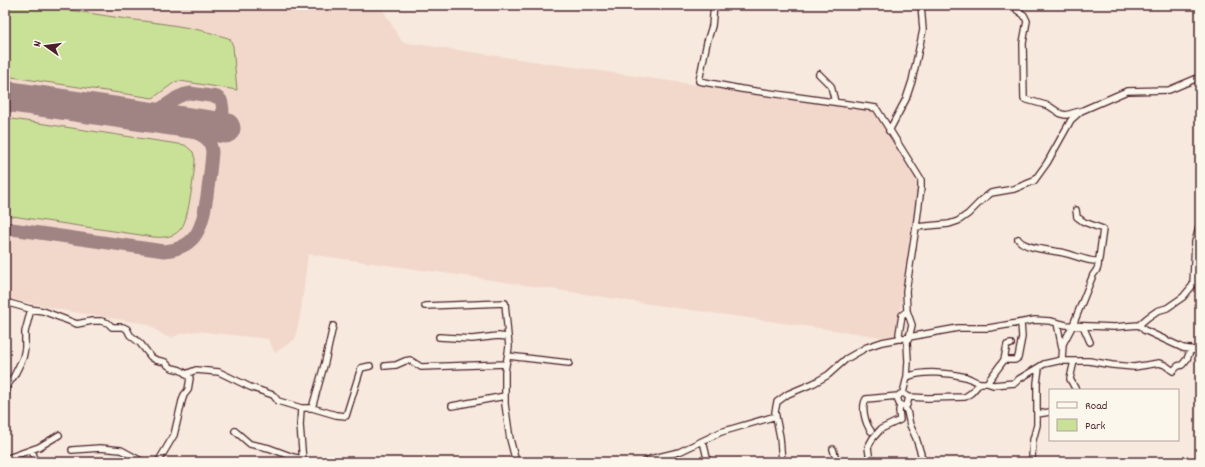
<svg xmlns="http://www.w3.org/2000/svg" width="1205" height="467" font-family="Dekko,sans-serif">
<style>
.built{fill:#f2d8cb}
.green{fill:#c9e197;stroke:#8a8061}
.lines{fill:none;stroke-linecap:round;stroke-linejoin:round}
.taxiway{stroke:#a08484;stroke-width:13}
.runway{stroke:#a08484;stroke-width:31}
.minor-casing{stroke:#4a1f2b;stroke-width:8}
.minor{stroke:#fbf7ec;stroke-width:5.5}
</style>
<rect width="100%" height="100%" fill="#f7e9dd"/>
<filter id="ink" filterUnits="userSpaceOnUse"><feTurbulence type="fractalNoise" baseFrequency=".025" numOctaves="2"/><feDisplacementMap in="SourceGraphic" scale="8" xChannelSelector="R" yChannelSelector="G"/><feConvolveMatrix kernelMatrix="1 2 1 2 8 2 1 2 1" color-interpolation-filters="sRGB"/></filter>
<g filter="url(#ink)">
<path class="built" d="M5 5H380L402 42 875 111 919 183 896 339 656 305 465 276 308 254 301 311 295 339 275 353 268 339 197 331 180 334 171 338 165 336 147 324 67 311 5 298Z"/>
<path class="green" d="M5 5C44 5 82 12 120 18 156 23 193 26 228 38L230 39 233 46 237 90 180 81 175 82 153 98 5 76Z
M5 118 185 145 193 152 195 159C195 171 188 220 182 227 176 237 164 238 154 237L5 215Z"/>
<g class="lines">
<path class="taxiway" d="M141 115 154 113 176 98 185 94 190 93 217 97 221 100C227 119 217 135 196 133 188 132 181 124 174 120
M5 228 164 251C199 248 202 225 207 196 209 181 211 167 212 152 211 141 206 137 196 133"/>
<path class="runway" d="M5 96 225 128"/>
<g class="minor-casing">
<path id="minor" d="M714 5 712 26 707 42 699 81 741 89 876 108 921 180V188L916 227
M1016 5 1017 10 1024 15 1027 21 1023 43 1024 99 1049 106 1061 114 1066 115 1080 111
M819 74 831 86 835 102
M889 131 906 99 912 81 923 30 921 5
M1018 239C1024 249 1053 250 1064 253 1075 255 1087 262 1098 261L1099 259 1103 229 1084 222 1077 217 1076 210
M5 302 30 309 43 311 77 324 92 321H101L108 323 112 327H123L127 329 130 335 140 343 151 357 156 360 165 362C172 371 175 367 182 371 185 373 188 376 190 378L188 390 184 395 182 401 174 435 158 462
M425 306 505 303 509 347 505 371V404L510 439 516 462
M1057 323 1062 348
M1139 325 1144 330 1183 348 1200 351
M1083 326 1090 342
M439 337 472 339 498 336 508 337
M901 339 899 334 902 315 907 311
M508 356 569 363
M1004 360H1015L1018 358 1022 337 1021 323
M1062 361H1089L1112 365 1134 367 1159 363 1165 365 1173 371 1178 366 1182 365 1187 359 1191 349
M1074 361 1070 379 1076 390
M385 366 396 365 405 361 410 360 421 367 506 364
M186 374 196 370 219 372 250 387 273 395 278 401 301 408
M907 377C923 370 950 373 966 377 972 379 974 382 980 383
M987 383 993 385 1015 383 1019 379 1044 364 1062 360 1063 344 1073 325 1093 275C1097 270 1099 267 1098 261
M903 393 907 377 908 361 907 342 909 338 912 325 907 311 906 291 916 227 949 224 958 221 968 214 982 200 991 193 1014 189 1034 181 1047 163 1071 120 1081 111 1127 91 1169 90 1200 77
M909 397 928 398 965 397 971 393 980 383H987L1004 360 1007 345 1011 344
M5 401 7 386 14 376 23 358 25 348V332L31 309
M452 406 505 396
M904 406 907 405 909 397 903 393C896 395 897 400 900 405L904 406 907 411 910 425 916 438 921 454 922 462
M312 408 325 362 333 326
M1037 414 1050 412
M235 431 250 444 269 448 293 457 303 459
M871 431C865 423 861 407 866 399L898 396
M703 441 708 462
M833 449 837 462
M32 450 36 462
M72 450 100 448 121 450 143 462
M5 459 39 447 59 435
M303 462 300 425 301 408H312L336 415 346 416 361 368 370 366
M644 462 650 459 679 452 721 432 776 416
M782 462 780 437 775 412 777 402 788 394 814 383 828 375 846 359 867 347 882 342 958 328H989L1035 320 1050 321 1066 325 1114 327 1139 325 1147 318 1157 311 1167 308 1183 297 1193 285 1195 242 1200 224
M870 462 868 447 873 438 881 429 900 420 899 411 900 405
M1030 462 1032 458 1033 440 1037 425V383L1039 368"/>
</g>
<use href="#minor" class="minor"/>
</g>
</g>
<rect width="1205" height="467" fill="none" stroke="#fbf7ec" stroke-width="20"/>
<rect x="10" y="10" width="1185" height="447" fill="none" stroke="#4a1f2b" stroke-width="1.5" filter="url(#ink)"/>
<rect x="1049" y="389" width="130" height="52" fill="#fbf7ec" stroke="#b4a19f"/>
<rect x="1057" y="402" width="20" height="6" fill="#fbf7ec" stroke="#b4a19f"/>
<text x="1085" y="409" font-size="12" fill="#4a1f2b">Road</text>
<rect x="1057" y="419" width="20" height="12" fill="#c9e197" stroke="#b4a19f"/>
<text x="1085" y="429" font-size="12" fill="#4a1f2b">Park</text>
<g transform="translate(46 46) rotate(284)" stroke="#fbf7ec" stroke-width="3" paint-order="stroke">
<path d="M0-3L7 15L0 10L-7 15Z" fill="#4a1f2b"/>
<text y="-6" font-size="11" font-weight="bold" text-anchor="middle" fill="#4a1f2b">N</text>
</g>
</svg>
